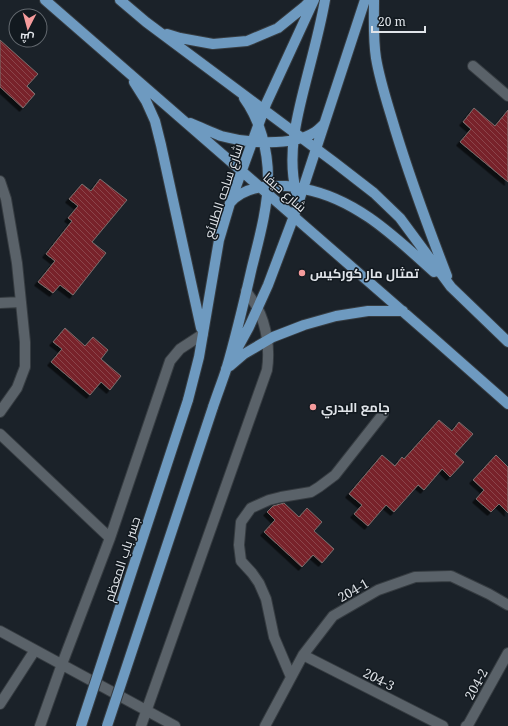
<svg xmlns="http://www.w3.org/2000/svg" width="508" height="726" font-family="'Noto Serif',Cairo,serif">
<style>
.building{fill:url(#building-back-hatch);stroke:#7a6e6d;filter:url(#shadow)}
.lines{fill:none;stroke-linecap:round;stroke-linejoin:round}
.minor-casing{stroke:#363c41;stroke-width:12}
.major-casing{stroke:#363c41;stroke-width:12}
.minor{stroke:#5a6269;stroke-width:10}
.major{stroke:#6e9ac0;stroke-width:10}
.major-bridge-casing{stroke:#363c41;stroke-width:12;stroke-linecap:butt}
.major-bridge{stroke:#6e9ac0;stroke-width:10}
.poi-dot{fill:#f59b9c;stroke:#12191f;stroke-width:1.5}
.labels{text-anchor:middle;dominant-baseline:central;stroke-width:3;stroke-linejoin:round;paint-order:stroke}
.street-label{font-size:13px;fill:#e0e4e9;stroke:#12191f}
.poi-label{font-size:13px;font-weight:bold;fill:#e0e4e9;stroke:#12191f;text-anchor:start}
</style>
<defs>
<pattern id="building-back-hatch" width="6" height="6" patternUnits="userSpaceOnUse"><rect width="6" height="6" fill="#78242c"/><path d="M-1 5l2 2M0 0l6 6M5-1l2 2" fill="none" stroke="#8b444b"/></pattern>
<filter id="shadow"><feDropShadow dx="-3.5" dy="3.5" stdDeviation="0" flood-color="#0009"/></filter>
</defs>
<rect width="100%" height="100%" fill="#1b2229"/>
<path class="building" d="M0 40 38 74 27 86 35 94 23 108 0 87Z
M474 108 495 126 508 110V182L460 142 471 129 463 122Z
M100 179 127 200 92 242 106 253 73 295 60 285 53 293 38 282 55 261 46 254 72 221 68 218 78 206 69 199 82 184 91 191Z
M65 328 85 346 93 337 108 350 101 359 121 376 110 390 101 382 90 395 51 362 62 349 53 342Z
M439 420 452 431 459 422 473 434 455 454 464 462 450 477 442 469 424 490 418 485 394 512 386 505 368 526 354 514 362 505 349 494 382 455 395 466 402 457 404 459Z
M496 455 508 467V513L499 504 491 512 476 499 484 490 473 480Z
M284 503 299 517 307 508 322 522 314 531 334 549 322 563 313 555 302 567 264 532 275 520 267 512 273 506Z"/>
<g class="lines">
<g class="minor-casing">
<path id="minor" d="M473 66 508 96
M0 181 6 199 17 263 25 342V367L17 388 0 412
M0 303 21 302
M0 434 110 538
M0 631 175 726
M303 655 443 726
M291 677 274 637 266 599 259 583 252 573 241 561 239 545 241 522 251 508 269 500 281 497 311 492 319 487 335 475 383 414
M0 704 35 650
M40 726 62 664 110 538 170 361 180 349 203 334
M141 726 267 370C270 350 267 326 257 307 254 302 250 297 246 291
M265 726 303 655 333 616 378 590 415 577 451 576 489 594 508 605
M466 726 468 725 508 653"/>
</g>
<g class="major-casing">
<path id="major" d="M45 0 431 336 508 404
M120 0 146 22 334 162 374 193 400 218 451 287 508 342
M374 0C374 19 373 39 376 58 380 82 388 105 395 129 410 178 428 227 447 276
M167 34 180 38 213 44 247 41 278 28 304 7 311 0
M134 82 146 101 155 121 161 145 201 328
M190 123C200 127 211 132 221 136 247 143 291 147 315 132 318 130 321 127 324 124
M296 192C286 150 299 109 309 69 315 46 321 23 325 0
M230 203C240 191 256 187 271 186 276 186 281 186 286 186 292 186 299 188 304 189 357 199 396 238 434 272
M230 366 244 354 273 337 304 325 336 316 368 311H403
M226 369 249 327 268 285 294 216 365 0
M188 400 199 357 219 240 230 203 266 104 314 0
M213 407C217 395 222 382 226 370 236 336 244 302 252 267 259 239 268 207 268 178 268 150 260 120 244 98"/>
</g>
<use href="#minor" class="minor"/>
<use href="#major" class="major"/>
<g class="major-bridge-casing">
<path id="major-bridge" d="M81 726 188 400
M107 726 213 407"/>
</g>
<use href="#major-bridge" class="major-bridge"/>
</g>
<g class="poi-dot">
<circle cx="302" cy="273" r="4"/>
<circle cx="313" cy="407" r="4"/>
</g>
<g class="labels">
<g class="street-label">
<text transform="translate(223 191) rotate(-72)">شارع ساحه الطلائع</text>
<text transform="translate(285 192) rotate(41)">شارع حيفا</text>
<text transform="translate(122 559) rotate(-72)">جسر باب المعظم</text>
<text transform="translate(353 590) rotate(-30)">204-1</text>
<text transform="translate(379 679) rotate(27)">204-3</text>
<text transform="translate(476 684) rotate(-61)">204-2</text>
</g>
<g class="poi-label">
<text x="310" y="273">تمثال مار كوركيس</text>
<text x="321" y="407">جامع البدري</text>
</g>
</g>
<g transform="translate(28 28) rotate(186)"><circle r="19" fill="#12191f" stroke="#646a70"/>
<path d="M0-3L7 15L0 10L-7 15Z" fill="#f59b9c"/>
<text y="-6" font-size="11" font-weight="bold" text-anchor="middle" fill="#e0e4e9">ش</text>
</g>
<path d="M372 26v6h53v-6" fill="none" stroke="#e0e4e9" stroke-width="2"/>
<text x="378" y="26" font-size="12" fill="#e0e4e9" stroke="#12191f" stroke-width="3" paint-order="stroke">20 m</text>
</svg>
